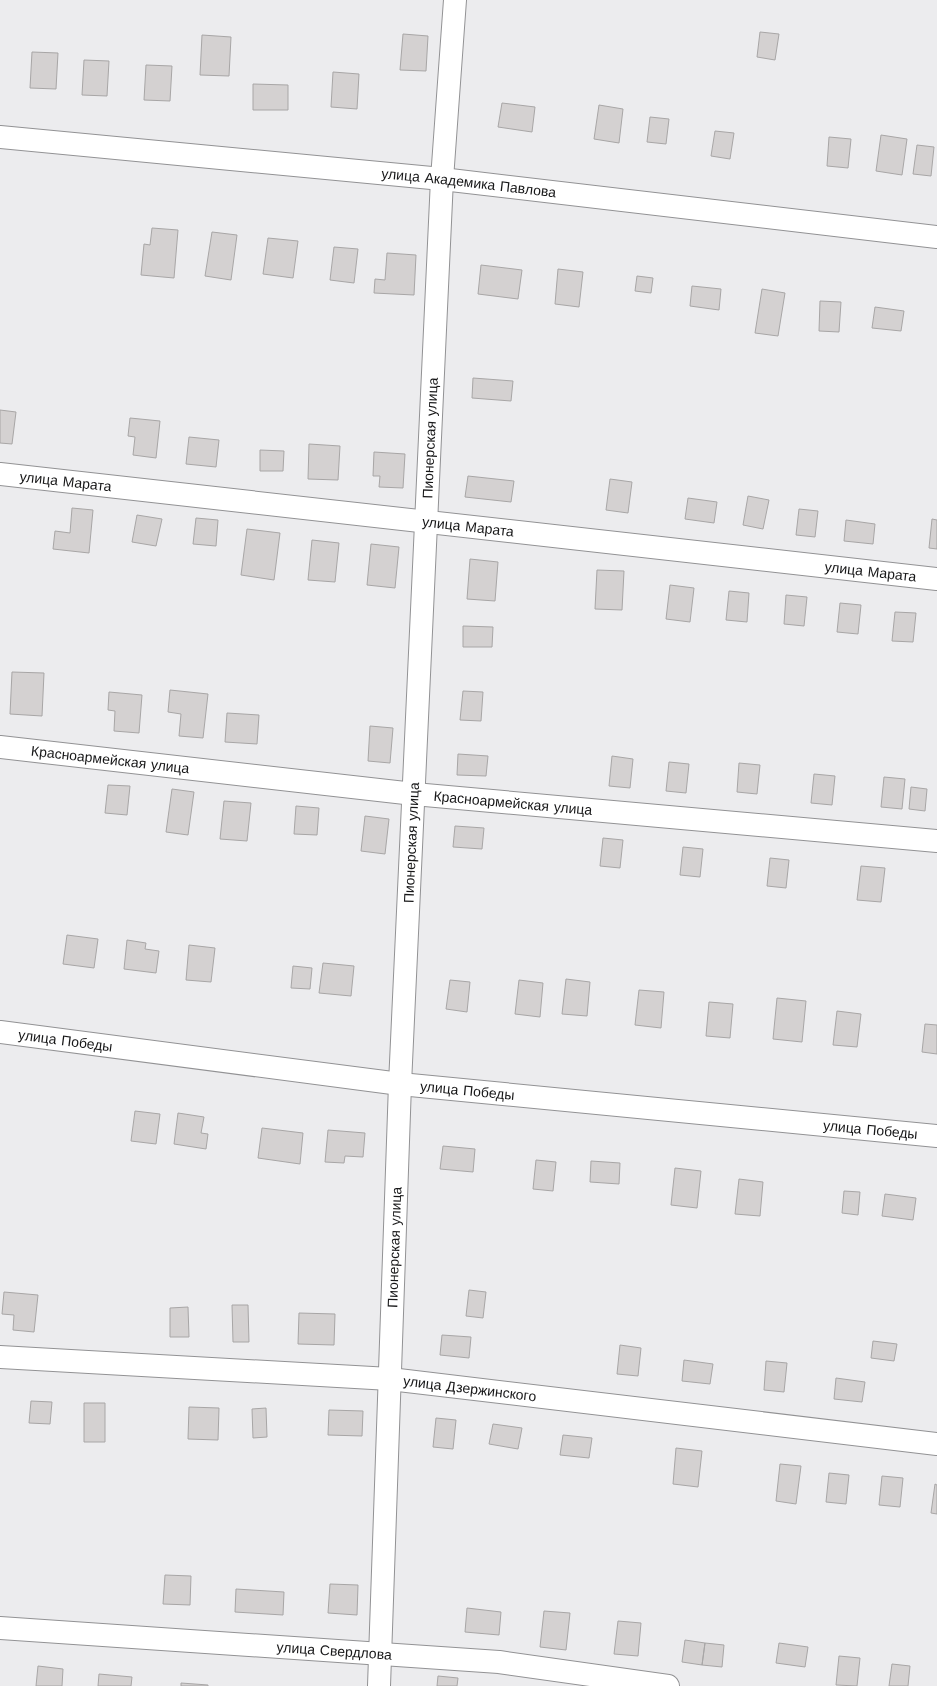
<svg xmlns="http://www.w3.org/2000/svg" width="937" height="1686" font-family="'Work Sans',sans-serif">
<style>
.building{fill:#d4d1d1;stroke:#a8a6a6}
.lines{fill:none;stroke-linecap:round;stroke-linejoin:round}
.minor-casing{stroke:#929294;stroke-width:24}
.minor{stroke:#fff;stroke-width:22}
.labels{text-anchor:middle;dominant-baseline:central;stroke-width:4.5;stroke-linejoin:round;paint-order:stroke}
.street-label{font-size:14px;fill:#171718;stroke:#fff}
</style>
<rect width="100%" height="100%" fill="#ececee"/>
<path class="building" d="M760 32 779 34 775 60 757 57Z
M403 34 428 36 426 71 400 70Z
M202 35 231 37 229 76 200 75Z
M32 52 58 53 56 89 30 88Z
M84 60 109 61 107 96 82 95Z
M146 65 172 66 170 101 144 100Z
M333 72 359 74 357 109 331 107Z
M253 84 288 85V110H253Z
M502 103 535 107 532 132 498 127Z
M599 105 623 109 619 143 594 139Z
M650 117 669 119 666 144 647 142Z
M715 131 734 133 730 159 711 156Z
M881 135 907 139 902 175 876 171Z
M829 137 851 139 848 168 827 166Z
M917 145 934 147 931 176 913 174Z
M152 228 178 230 174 278 141 275 144 244 150 245Z
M212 232 237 235 231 280 205 276Z
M268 238 298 241 293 278 263 274Z
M334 247 358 249 354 283 330 280Z
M387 253 416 255 414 295 374 293 375 279 385 280Z
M481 265 522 270 518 299 478 294Z
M558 269 583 272 579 307 555 304Z
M637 276 653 278 651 293 635 291Z
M692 286 721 289 719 310 690 306Z
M762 289 785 293 778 336 755 333Z
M820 301 841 302 839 332 819 331Z
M875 307 904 311 901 331 872 328Z
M473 378 513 381 511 401 472 398Z
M0 410 16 412 12 444 0 443Z
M130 418 160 421 156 458 133 455 135 437 128 436Z
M189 437 219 440 216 467 186 464Z
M309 444 340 446 338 480 308 479Z
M260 450 284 451 283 471H260Z
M374 452 405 454 403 488 379 487 380 476H373Z
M468 476 514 481 511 502 465 497Z
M610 479 632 482 628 513 606 510Z
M748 496 769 500 763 529 743 525Z
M688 498 717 502 714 523 685 519Z
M72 508 93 510 89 553 53 549 55 531 70 533Z
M799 509 818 511 815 537 796 535Z
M137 515 162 519 156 546 132 542Z
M196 518 218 520 216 546 193 544Z
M932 519 937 520V549L929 548Z
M846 520 875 524 873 544 844 541Z
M247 529 280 533 274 580 241 575Z
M312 540 339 543 335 582 308 580Z
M371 544 399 547 395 588 367 585Z
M470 559 498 562 495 601 467 599Z
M597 570 624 571 622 610 595 609Z
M670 585 694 588 690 622 666 619Z
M729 591 749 593 747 622 726 620Z
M786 595 807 597 804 626 784 624Z
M840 603 861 605 858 634 837 632Z
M895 612 916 613 913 642 892 641Z
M463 626 493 627 492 647H463Z
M12 672 44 673 42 716 10 714Z
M170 690 208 694 203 738 179 736 181 714 168 712Z
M463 691 483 692 481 721 460 720Z
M109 692 142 695 139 733 114 731 115 711 108 710Z
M227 713 259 715 257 744 225 742Z
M370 726 393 728 390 763 368 761Z
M458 754 488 756 486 776 457 775Z
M612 756 633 759 630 788 609 786Z
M669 762 689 764 686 793 666 791Z
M739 763 760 765 757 794 737 792Z
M814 774 835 776 832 805 811 803Z
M884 777 905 779 902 809 881 807Z
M108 785 130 786 127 815 105 813Z
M911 787 927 789 925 811 909 809Z
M172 789 194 792 188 835 166 832Z
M224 801 251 803 247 841 220 839Z
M296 806 319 808 317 835 294 834Z
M365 816 389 819 385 854 361 851Z
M455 826 484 828 482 849 453 847Z
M603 838 623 840 620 868 600 866Z
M683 847 703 849 700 877 680 875Z
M770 858 789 860 786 888 767 886Z
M861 866 885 868 881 902 857 900Z
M67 935 98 939 94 968 63 964Z
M127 940 146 943 145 949 159 951 156 973 124 969Z
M189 945 215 948 211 982 186 980Z
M323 963 354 966 351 996 319 993Z
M293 966 312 968 310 989 291 988Z
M566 979 590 982 587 1016 562 1014Z
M450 980 470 982 467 1012 446 1009Z
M519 980 543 983 540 1017 515 1014Z
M639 990 664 992 661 1028 635 1025Z
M777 998 806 1001 802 1042 773 1039Z
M709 1002 733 1004 730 1038 706 1036Z
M837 1011 861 1014 857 1047 833 1045Z
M925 1024 937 1025V1054L922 1052Z
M135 1111 160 1114 156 1144 131 1141Z
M178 1113 204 1117 201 1133 208 1134 206 1149 174 1144Z
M262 1128 303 1133 300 1164 258 1158Z
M328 1130 365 1133 363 1157 345 1156 344 1163 325 1162Z
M443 1146 475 1149 473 1172 440 1169Z
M536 1160 556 1162 553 1191 533 1189Z
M591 1161 620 1163 619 1184 590 1182Z
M675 1168 701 1171 697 1208 671 1205Z
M739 1179 763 1182 760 1216 735 1214Z
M844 1191 860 1192 858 1215 842 1213Z
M885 1194 916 1198 913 1220 882 1216Z
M469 1290 486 1292 483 1318 466 1316Z
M4 1292 38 1295 34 1332 13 1330 14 1315 2 1314Z
M232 1305H248L249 1342H233Z
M188 1307 189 1337H170V1308Z
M299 1313 335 1314 334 1345 298 1344Z
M442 1335 471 1337 469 1358 440 1355Z
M873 1341 897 1344 894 1361 871 1358Z
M620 1345 641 1348 638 1376 617 1374Z
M684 1360 713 1364 710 1384 682 1381Z
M766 1361 787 1363 784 1392 764 1390Z
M836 1378 865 1382 862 1402 834 1399Z
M31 1401 52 1402 50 1424 29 1423Z
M84 1403H105V1442H84Z
M189 1407 219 1408 218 1440 188 1439Z
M266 1408 267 1437 253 1438 252 1409Z
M329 1410 363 1411 362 1436 328 1435Z
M436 1418 456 1420 453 1449 433 1447Z
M493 1424 522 1428 518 1449 489 1444Z
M563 1435 592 1438 589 1458 560 1455Z
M676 1448 702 1451 698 1487 673 1484Z
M780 1464 801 1466 796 1504 776 1501Z
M829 1473 849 1475 846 1504 826 1502Z
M882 1476 903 1478 900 1507 879 1505Z
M935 1484 937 1485V1514L931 1513Z
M165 1575 191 1576 190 1605 163 1604Z
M330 1584 358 1585 357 1615 328 1613Z
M236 1589 284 1592 283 1615 235 1612Z
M467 1608 501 1612 499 1635 465 1632Z
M544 1611 570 1613 566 1650 540 1647Z
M618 1621 641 1623 638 1656 614 1654Z
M685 1640 705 1643 702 1665 682 1662Z
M705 1643 724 1645 722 1667 702 1665Z
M779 1643 808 1647 805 1667 776 1663Z
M839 1656 860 1658 857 1686 836 1685Z
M892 1664 910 1666 908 1686H889Z
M38 1666 63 1669 62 1686H36Z
M99 1674 132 1677 131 1686H98Z
M438 1676 458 1678 457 1686H437Z
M181 1683 208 1685V1686H181Z"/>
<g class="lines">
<g class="minor-casing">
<g id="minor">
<path id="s1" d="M0 137 442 179 937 237"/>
<path id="s2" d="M0 474 937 579"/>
<path id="s3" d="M0 747 414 794 937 841"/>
<path id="s4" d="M0 1032 400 1084 937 1136"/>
<path id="s5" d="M0 1357 390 1379 937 1444"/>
<path id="s6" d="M0 1628 499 1662 668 1686"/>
<path id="s7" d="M379 1686 400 1084 442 179 455 0"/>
</g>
</g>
<use href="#minor" class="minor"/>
</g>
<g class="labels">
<g class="street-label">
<text stroke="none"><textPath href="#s1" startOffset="471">улица Академика Павлова</textPath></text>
<text stroke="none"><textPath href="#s7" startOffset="1249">Пионерская улица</textPath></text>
<text stroke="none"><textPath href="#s2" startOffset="66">улица Марата</textPath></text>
<text stroke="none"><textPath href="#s2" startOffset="471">улица Марата</textPath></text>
<text stroke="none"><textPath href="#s2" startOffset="876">улица Марата</textPath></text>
<text stroke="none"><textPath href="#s3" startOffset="111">Красноармейская улица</textPath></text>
<text stroke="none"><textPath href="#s3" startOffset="516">Красноармейская улица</textPath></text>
<text stroke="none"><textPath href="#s7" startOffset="844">Пионерская улица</textPath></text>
<text stroke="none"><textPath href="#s4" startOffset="66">улица Победы</textPath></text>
<text stroke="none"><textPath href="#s4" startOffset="471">улица Победы</textPath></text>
<text stroke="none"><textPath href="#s4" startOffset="876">улица Победы</textPath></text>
<text stroke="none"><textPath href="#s7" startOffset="439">Пионерская улица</textPath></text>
<text stroke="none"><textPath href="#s5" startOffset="471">улица Дзержинского</textPath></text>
<text stroke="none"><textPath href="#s6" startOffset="335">улица Свердлова</textPath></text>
</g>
</g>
</svg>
